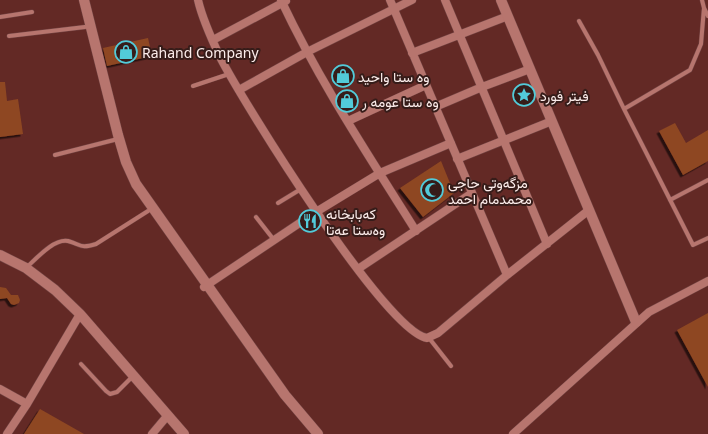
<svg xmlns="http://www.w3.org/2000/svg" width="708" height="434" font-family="'Noto Sans',Vazirmatn,sans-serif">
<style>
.building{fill:#8e4722;filter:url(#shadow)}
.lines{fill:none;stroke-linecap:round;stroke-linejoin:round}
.service-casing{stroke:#714342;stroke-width:5}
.minor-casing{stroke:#714342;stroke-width:9}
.tertiary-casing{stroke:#714342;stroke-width:11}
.service{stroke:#b7756e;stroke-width:4}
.minor{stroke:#b7756e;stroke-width:8}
.tertiary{stroke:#b7756e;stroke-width:10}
.labels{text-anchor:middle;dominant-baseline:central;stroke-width:4;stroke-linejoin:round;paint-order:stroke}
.poi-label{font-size:14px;fill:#fcedeb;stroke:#361c19;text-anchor:start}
</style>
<defs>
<filter id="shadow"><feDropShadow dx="-2.5" dy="2.5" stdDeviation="0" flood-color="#0009"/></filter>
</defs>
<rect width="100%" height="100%" fill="#632925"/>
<path class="building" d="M148 38 152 56 107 66 103 48Z
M0 82H5L7 101 18 99 23 134 0 137Z
M675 123 686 143 708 130V161L683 175 659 131Z
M441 161 454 193 423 217 400 188Z
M0 287 6 288 11 295H18L20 300 19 303 14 305 11 304 7 298 0 299Z
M708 313V387L677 330Z
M40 409 84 434H24Z"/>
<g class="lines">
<g class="service-casing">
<path id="service" d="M702 0 704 8 708 16
M0 17 32 12
M579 21 598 55 624 109 693 245 708 238
M9 36 85 27
M193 86 229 74
M624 109 690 70 701 44 704 8
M55 155 114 140
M670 200 708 180
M278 203 301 189
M256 217 274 240
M26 268C36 259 54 238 68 241 82 245 80 249 96 244L148 211
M429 338 451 366
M81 364 106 391 110 394 117 392 133 376"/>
</g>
<g class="minor-casing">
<path id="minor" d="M198 0C202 18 212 40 220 57 243 102 385 331 427 338L438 333 507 275 589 210
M281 0C319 81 369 156 416 231
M390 0 507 275
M445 0 547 244
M213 40 286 1
M412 53 508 16
M239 90 307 52 412 0
M435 107 482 87 530 69
M348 121 426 85
M457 159 552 121
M358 269 472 193
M204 287 316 212 380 173 451 143
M0 389 27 404
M7 434 27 404 80 314
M152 434 168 415
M513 434 649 312 708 281"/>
</g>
<g class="tertiary-casing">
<path id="tertiary" d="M84 0 118 135 126 162 136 184 285 395 318 434
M501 0 636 322
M0 255 26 268 55 290 80 314 184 434"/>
</g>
<use href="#service" class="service"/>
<use href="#minor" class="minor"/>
<use href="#tertiary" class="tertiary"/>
</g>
<defs>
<g id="shop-ring" transform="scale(1.15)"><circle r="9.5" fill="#361c19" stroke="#52cbd9" stroke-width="1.5"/><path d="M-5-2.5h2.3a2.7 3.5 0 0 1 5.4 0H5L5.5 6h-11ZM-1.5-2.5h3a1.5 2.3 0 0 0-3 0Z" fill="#52cbd9"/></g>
<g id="sight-ring" transform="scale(1.15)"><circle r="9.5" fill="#361c19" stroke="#52cbd9" stroke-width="1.5"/><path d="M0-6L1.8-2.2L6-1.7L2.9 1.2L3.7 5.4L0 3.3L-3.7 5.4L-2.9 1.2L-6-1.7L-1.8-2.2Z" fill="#52cbd9"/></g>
<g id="mosque-ring" transform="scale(1.15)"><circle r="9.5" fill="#361c19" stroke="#52cbd9" stroke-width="1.5"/><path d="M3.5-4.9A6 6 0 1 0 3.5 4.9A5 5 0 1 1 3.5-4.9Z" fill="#52cbd9"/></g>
<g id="restaurant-ring" transform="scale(1.15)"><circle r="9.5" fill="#361c19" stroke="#52cbd9" stroke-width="1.5"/><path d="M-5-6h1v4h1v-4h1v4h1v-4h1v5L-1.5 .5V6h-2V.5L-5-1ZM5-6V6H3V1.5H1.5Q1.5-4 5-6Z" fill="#52cbd9"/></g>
</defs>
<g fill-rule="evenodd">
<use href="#shop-ring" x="126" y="52"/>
<use href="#shop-ring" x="343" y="76"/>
<use href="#sight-ring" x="524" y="95"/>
<use href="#shop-ring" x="347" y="101"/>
<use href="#mosque-ring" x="432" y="190"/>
<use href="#restaurant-ring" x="310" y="221"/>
</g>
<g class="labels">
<g class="poi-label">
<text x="142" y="52">Rahand Company</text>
<text x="358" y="76">وه ستا واحید</text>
<text x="540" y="95">فيتر فورد</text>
<text x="362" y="101">وه ستا عومه ر</text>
<text x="448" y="182">مزگەوتی حاجی<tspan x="448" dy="16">محمدمام احمد</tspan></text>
<text x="326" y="213">کەبابخانە<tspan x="326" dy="16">وەستا عەتا</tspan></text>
</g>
</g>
</svg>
